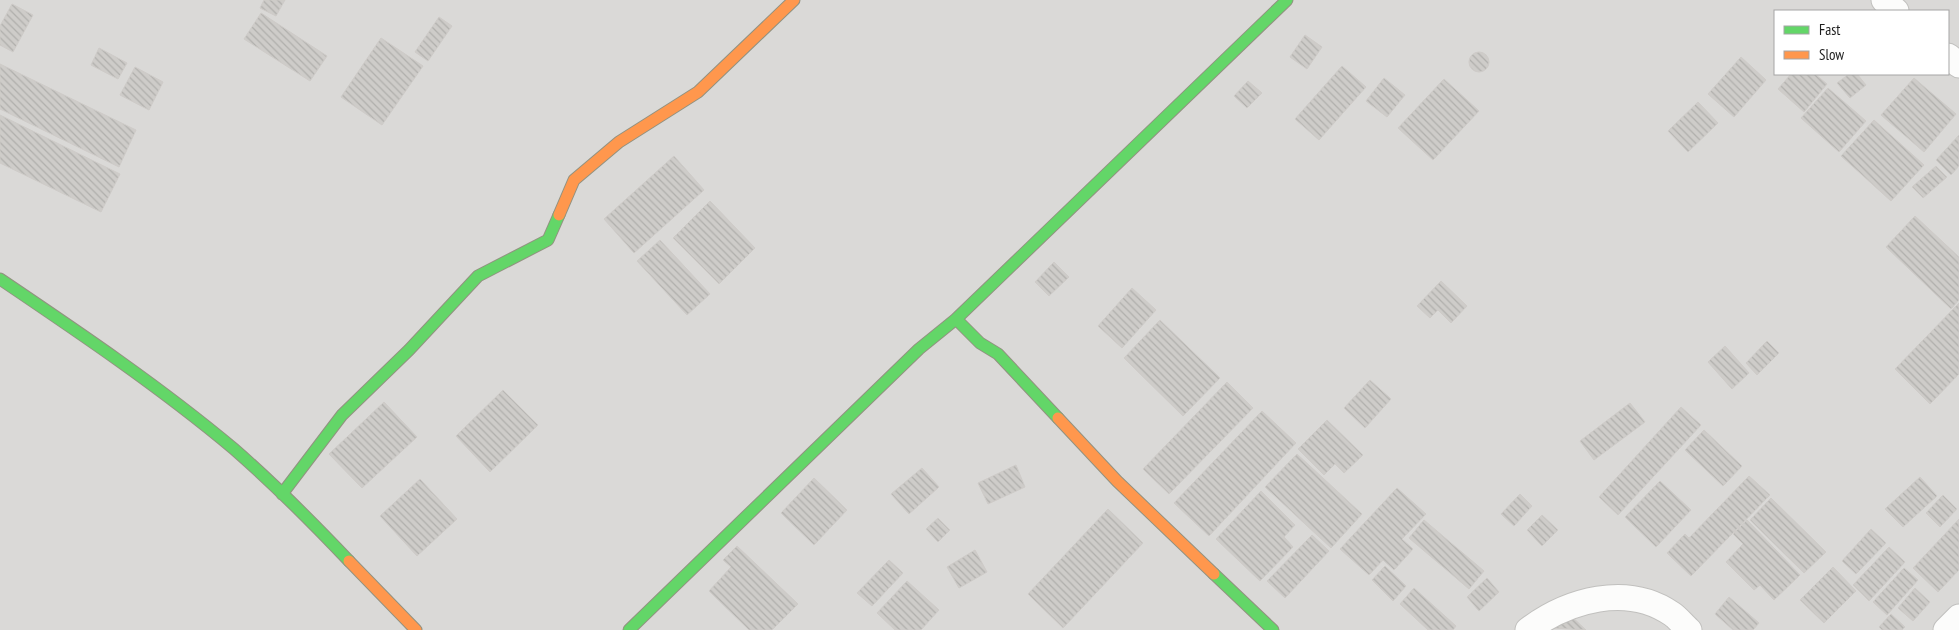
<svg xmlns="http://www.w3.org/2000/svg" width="1959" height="630" font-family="'PT Sans Narrow',sans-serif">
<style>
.residential{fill:#dad9d7;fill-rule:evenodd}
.building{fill:url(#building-back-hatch);stroke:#cecbc8}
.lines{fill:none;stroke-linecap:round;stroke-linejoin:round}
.street-casing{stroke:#c1c0be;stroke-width:27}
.fast-casing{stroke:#929280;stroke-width:13}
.slow-casing{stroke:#929280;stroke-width:13}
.street{stroke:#fcfcfb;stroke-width:25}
.fast{stroke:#63d668;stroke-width:11}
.slow{stroke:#ff974d;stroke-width:11}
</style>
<defs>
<pattern id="building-back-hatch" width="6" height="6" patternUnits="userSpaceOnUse" patternTransform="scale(1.25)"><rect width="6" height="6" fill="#ceccc9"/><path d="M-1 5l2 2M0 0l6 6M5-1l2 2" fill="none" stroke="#b0afac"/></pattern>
</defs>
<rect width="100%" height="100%" fill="#ebe9e6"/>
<path class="residential" d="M0 0H1959V630H0ZM1775 11H1948V74H1775Z"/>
<path class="building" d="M264 0H285L276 16 260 8Z
M12 4 33 15 13 52 0 45V26Z
M261 13 327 56 310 81 244 39Z
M439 17 452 26 428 61 415 52Z
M1305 35 1322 47 1307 69 1290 57Z
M381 38 423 66 382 125 341 97Z
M99 48 127 63 118 79 91 65Z
M1469 62a10 10 0 1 1 20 0a10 10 0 1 1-20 0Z
M1741 57 1766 80 1734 117 1708 94Z
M0 64 136 130 119 167 0 109Z
M1342 66 1366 87 1319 140 1295 119Z
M135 67 163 82 149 110 120 95Z
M1791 74H1815L1827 84 1804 112 1778 89Z
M1849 74H1857L1866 85 1850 98 1837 83Z
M1384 78 1405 95 1387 117 1366 101Z
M1914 78 1956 114 1924 152 1881 115Z
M1444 79 1479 111 1433 160 1398 128Z
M1248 81 1262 93 1247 108 1234 96Z
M1828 88 1866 121 1839 152 1801 118Z
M1698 102 1718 123 1688 152 1668 131Z
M0 115 120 174 101 212 0 163Z
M1874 120 1924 165 1891 201 1841 156Z
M1959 135V166L1951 175 1936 160Z
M674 156 704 190 634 253 604 219Z
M1936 166 1947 177 1923 198 1912 187Z
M710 201 755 248 719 284 673 238Z
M1915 216 1959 257V300L1951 309 1886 247Z
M660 240 710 294 687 315 637 261Z
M1054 262 1069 277 1049 296 1035 282Z
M1441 281 1467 306 1451 323 1438 310 1430 318 1417 306Z
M1132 288 1156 310 1122 348 1098 326Z
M1959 303V374L1930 404 1895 369Z
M1160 320 1220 378 1183 416 1124 358Z
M1767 341 1779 353 1757 375 1746 363Z
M1725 346 1749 373 1732 389 1708 362Z
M1370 380 1391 399 1365 428 1344 408Z
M1227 382 1253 408 1169 494 1143 469Z
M503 390 538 425 490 472 456 436Z
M384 402 417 437 362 488 329 454Z
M1630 403 1645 422 1594 460 1580 441Z
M1681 407 1701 425 1618 515 1599 497Z
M1262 411 1296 443 1209 536 1174 503Z
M1327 420 1363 455 1344 473 1335 464 1324 475 1298 449Z
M1704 430 1742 466 1723 486 1685 450Z
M1297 454 1362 514 1331 548 1265 487Z
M1016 465 1025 487 988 504 978 483Z
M922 468 939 487 909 514 891 494Z
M1749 476 1770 495 1691 576 1667 553 1685 534 1689 538Z
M1920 477 1937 496 1903 527 1885 509Z
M814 478 847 510 814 545 781 513Z
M420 479 457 519 417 556 380 516Z
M1660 481 1691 510 1656 547 1625 517Z
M1397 488 1426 514 1402 539 1413 549 1394 570 1383 560 1369 575 1340 549Z
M1261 491 1295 525 1284 537 1293 547 1260 581 1216 539Z
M1520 494 1532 506 1514 526 1501 514Z
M1943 495 1957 509 1940 527 1926 513Z
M1771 498 1826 552 1804 573 1750 520Z
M1108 509 1143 543 1063 628 1028 594Z
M1542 515 1558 530 1542 546 1527 530Z
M938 518 950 530 938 542 926 529Z
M1959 519V570L1938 592 1913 568Z
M1424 520 1484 571 1469 589 1409 538Z
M1747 520 1800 575 1774 600 1760 585 1754 590 1726 562 1743 544 1733 534Z
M1871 529 1886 543 1856 574 1842 561Z
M1312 535 1329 551 1285 598 1267 581Z
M737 546 798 604 772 630H749L709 591 731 567 723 560Z
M1889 547 1905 562 1869 601 1853 585Z
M975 550 987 572 959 588 947 567Z
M889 560 903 573 872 606 857 593Z
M1385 566 1406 586 1393 601 1372 580Z
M1833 567 1856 591 1824 623 1800 600Z
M1904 568 1918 580 1887 615 1873 602Z
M1487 578 1499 592 1479 611 1467 597Z
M907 581 939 610 921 630H895L877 613Z
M1414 588 1456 626 1453 630H1428L1400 604Z
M1915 588 1930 602 1913 621 1898 608Z
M1729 597 1759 623 1753 630H1733L1715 614Z
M1568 613 1586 630 1553 628Z
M1891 614 1905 627 1902 630H1882L1879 627Z"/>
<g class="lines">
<g class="street-casing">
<path id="street" d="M1884 0 1896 11
M1948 56 1959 65
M1528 630C1568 600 1627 583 1672 614 1678 618 1683 625 1689 630
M1946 630 1959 617"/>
</g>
<g class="fast-casing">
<path id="fast" d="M0 279C80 333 160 387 234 449 274 484 312 522 349 561
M956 319 1287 0
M282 494 342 415 409 350 478 276 548 240 559 215
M1214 574 1273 630
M629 630 919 349 956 319 980 343 998 354 1058 418"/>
</g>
<g class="slow-casing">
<path id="slow" d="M559 215 574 180 619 142 698 92 794 0
M1058 418 1117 481 1214 574
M349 561 416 630"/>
</g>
<use href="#street" class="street"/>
<use href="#fast" class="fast"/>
<use href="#slow" class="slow"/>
</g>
<rect x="1774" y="10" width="175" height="65" fill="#ffffff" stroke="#a5a5a5"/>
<rect x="1784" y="26" width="25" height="8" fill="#63d668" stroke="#a5a5a5"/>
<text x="1819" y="35" font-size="15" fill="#1d1d1d">Fast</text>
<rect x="1784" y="51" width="25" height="8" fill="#ff974d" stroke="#a5a5a5"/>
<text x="1819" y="60" font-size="15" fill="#1d1d1d">Slow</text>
</svg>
